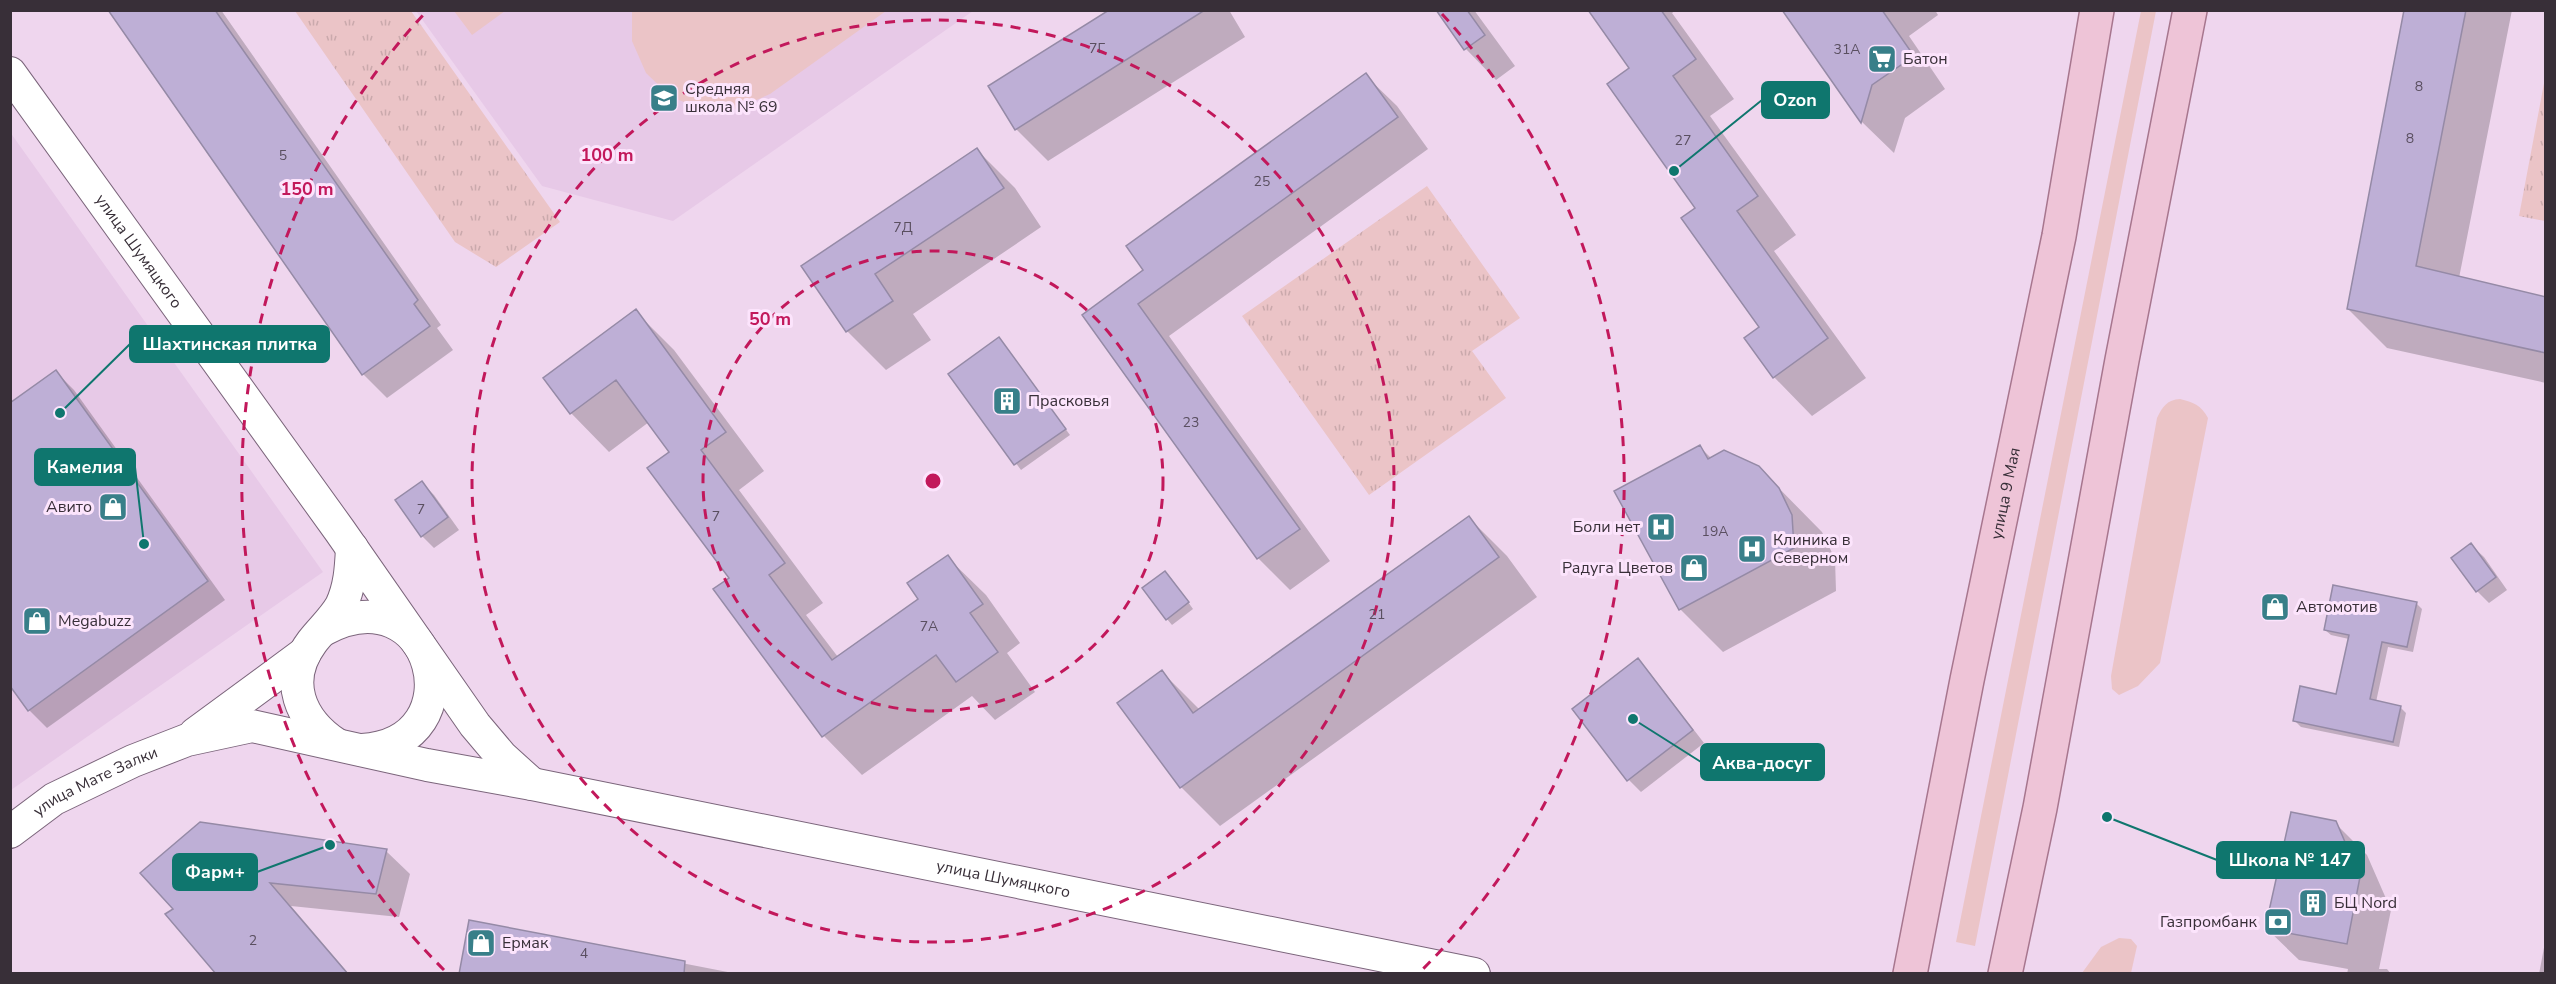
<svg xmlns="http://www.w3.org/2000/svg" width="2556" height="984" font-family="'Nunito Sans',sans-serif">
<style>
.built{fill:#e7c9e7}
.grass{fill:#ebc4c7}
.park{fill:url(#park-tufts)}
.shadow{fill:#0003}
.building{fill:#beafd6;stroke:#958aa6;stroke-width:1.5}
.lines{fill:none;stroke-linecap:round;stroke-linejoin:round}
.minor-casing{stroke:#7b657b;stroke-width:34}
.major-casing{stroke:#a7768e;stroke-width:36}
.minor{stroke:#fff;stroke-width:32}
.major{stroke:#eec4d7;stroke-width:33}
.ring{fill:none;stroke:#c2185b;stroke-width:3;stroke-dasharray:10 8}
.labels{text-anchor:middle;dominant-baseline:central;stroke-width:6;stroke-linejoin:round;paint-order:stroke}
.number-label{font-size:14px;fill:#5a4f60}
.poi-label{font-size:16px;fill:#382f38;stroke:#fce4fc;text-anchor:start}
.street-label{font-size:16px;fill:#382f38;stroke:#fce4fc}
.centre{fill:#c2185b;stroke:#fce4fc;stroke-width:3}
.ring-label{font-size:18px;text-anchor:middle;font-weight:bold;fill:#c2185b;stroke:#fce4fc;stroke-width:6;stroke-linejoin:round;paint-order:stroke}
.leader{fill:none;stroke:#0f766e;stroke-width:2}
.callout-dot{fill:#0f766e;stroke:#fce4fc;stroke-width:2}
.callout{fill:#0f766e;stroke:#0f766e;stroke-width:2}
.callout-label{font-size:18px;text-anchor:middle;font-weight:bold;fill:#fff}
</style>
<defs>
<pattern id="park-tufts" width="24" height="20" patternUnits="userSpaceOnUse" patternTransform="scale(1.5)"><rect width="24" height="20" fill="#ebc4c7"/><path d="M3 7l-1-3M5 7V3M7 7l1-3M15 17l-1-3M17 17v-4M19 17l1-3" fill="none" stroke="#caa9ac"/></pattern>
</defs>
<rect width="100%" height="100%" fill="#efd6ee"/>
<path class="built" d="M416 11H973L673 221 542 186Z
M10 132 323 572 11 790H10Z"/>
<path class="grass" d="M454 11H505L472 35Z
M632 11V10L886 11 770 94 736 109H702L671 97 646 73 632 41Z
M2141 11H2156L1975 946 1956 942Z
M2180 399C2193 402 2201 405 2208 418L2160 663 2138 686 2119 695 2112 689 2111 676 2157 418C2163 406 2167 400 2180 399Z
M2119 938 2131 939 2137 946 2131 973H2082L2101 947Z"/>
<path class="park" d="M295 11H411L560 222 496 267 455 242Z
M2545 78 2546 221H2545L2519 216Z
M1427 186 1520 318 1472 351 1506 398 1369 495 1242 316Z"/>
<path class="shadow" d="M110 10H221L441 325 437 328 453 350 387 398 363 374Z
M1112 10H1229L1245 37 1048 161 1016 129 990 87Z
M1437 10H1474L1515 66 1496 80 1466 49Z
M1590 10H1676L1672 13 1734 99 1710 116 1796 235 1774 251 1866 378 1812 416 1774 377 1762 327 1697 208 1631 69Z
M1784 10H1935L1938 15 1909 36 1945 89 1905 118 1894 153 1862 122Z
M2406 10H2512L2459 278 2546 299V383L2387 348 2348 309Z
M1365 75 1397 106 1428 149 1169 336 1330 561 1290 590 1258 558 1084 315 1145 270Z
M977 150 1015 188 1041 227 913 314 931 340 886 370 847 331 803 266Z
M635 311 674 350 764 471 739 490 823 603 806 615 838 657 920 599 947 557 986 595 1020 643 1007 653 1035 692 995 720 972 696 862 775 824 736 715 590 731 578 671 452 649 422 609 452 571 413Z
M999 339 1070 435 1021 470 951 375Z
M56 372 74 390 225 600 47 728 29 710Z
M1700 447 1711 458 1758 467 1822 532 1835 559 1836 591 1723 652 1680 609Z
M422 483 434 495 459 530 434 548 422 536Z
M1468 517 1507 556 1537 597 1220 826 1181 787 1119 704 1162 672 1200 710Z
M2471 545 2484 557 2507 590 2489 603 2477 591Z
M1171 578 1193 609 1172 625 1167 619Z
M2416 603 2422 609 2413 652 2388 647 2376 702 2400 707 2406 713 2399 747 2301 727 2295 721 2337 696 2349 639 2331 635 2325 630Z
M1638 660 1650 673 1704 743 1641 792 1629 780Z
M2335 823 2367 855 2391 910 2379 969H2387L2391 974H2347L2348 969 2299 960 2267 929Z
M386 851 410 874 399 917 291 906 349 974H218L175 909Z
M470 922 738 974H460Z
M2546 937V974H2539Z"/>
<path class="building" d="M108 10H215L418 300 414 304 430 326 362 375Z
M1109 10H1205L1015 130 988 86Z
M1436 10H1467L1485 35 1464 50Z
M1588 10H1661L1696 59 1673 76 1758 196 1737 211 1828 338 1773 378 1744 338 1759 327 1681 218 1695 208 1607 84 1629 68Z
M1782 10H1882L1914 56 1872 85 1861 123Z
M2404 10H2466L2416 266 2546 297V353L2347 309Z
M1366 73 1398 117 1138 304 1300 529 1257 559 1082 315 1143 270 1126 246Z
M977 148 1004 188 875 274 893 301 846 332 801 266Z
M636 309 726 432 701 450 785 563 769 575 832 660 918 599 907 583 948 555 983 604 970 613 998 652 956 682 936 655 822 737 713 589 729 578 647 468 669 452 616 380 570 414 543 378Z
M999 337 1066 429 1014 465 948 374Z
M56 370 208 581 28 711 10 686V403Z
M1700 445 1708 459 1724 450 1759 466 1779 488 1792 515 1794 548 1679 610 1614 491Z
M422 481 448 517 421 537 395 500Z
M1469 516 1499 557 1180 788 1117 703 1162 670 1193 713Z
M2471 543 2496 577 2476 592 2451 558Z
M1165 571 1189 602 1166 620 1142 588Z
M2333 585 2417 602 2407 647 2382 642 2370 699 2401 706 2393 742 2293 721 2300 686 2336 694 2349 635 2324 630Z
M1638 658 1693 730 1627 781 1572 709Z
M2291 812 2336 821 2360 877 2347 944 2265 929Z
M200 822 387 849 376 894 270 883 348 974H216L165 914 173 909 140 873Z
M469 920 685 961 684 974H459Z"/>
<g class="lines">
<g class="minor-casing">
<g id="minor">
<path id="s1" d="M10 73 340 531 475 725 502 757 532 784"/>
<path d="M323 630C434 569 479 743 362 750"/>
<path d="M195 734 305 653"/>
<path d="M336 744C300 720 283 681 312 642 321 630 333 620 341 606 350 587 351 568 352 548"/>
<path id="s2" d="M10 832 54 799 133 761 187 740 252 726 427 765 532 784 1474 974"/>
</g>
</g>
<g class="major-casing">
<g id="major">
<path id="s3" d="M1910 974 1967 680 2059 236 2097 10"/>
<path d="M2005 974 2040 808 2122 360 2190 10"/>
</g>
</g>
<use href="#minor" class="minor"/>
<use href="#major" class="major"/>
</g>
<g class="ring">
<circle cx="933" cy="481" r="230"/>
<circle cx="933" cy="481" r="461"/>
<path d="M444 970A691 691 0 0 1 424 14M1442 14A691 691 0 0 1 1422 970"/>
</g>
<defs>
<g id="supermarket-square" transform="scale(1.5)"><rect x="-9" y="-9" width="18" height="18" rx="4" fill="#387f89" stroke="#fce4fc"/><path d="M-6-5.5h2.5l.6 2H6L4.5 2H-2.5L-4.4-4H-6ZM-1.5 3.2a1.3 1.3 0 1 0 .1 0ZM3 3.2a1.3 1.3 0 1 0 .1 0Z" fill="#fff"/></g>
<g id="school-square" transform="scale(1.5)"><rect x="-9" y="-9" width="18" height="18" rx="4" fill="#387f89" stroke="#fce4fc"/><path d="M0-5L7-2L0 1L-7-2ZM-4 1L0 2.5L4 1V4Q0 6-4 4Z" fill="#fff"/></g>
<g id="building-square" transform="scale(1.5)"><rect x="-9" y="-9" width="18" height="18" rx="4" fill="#387f89" stroke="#fce4fc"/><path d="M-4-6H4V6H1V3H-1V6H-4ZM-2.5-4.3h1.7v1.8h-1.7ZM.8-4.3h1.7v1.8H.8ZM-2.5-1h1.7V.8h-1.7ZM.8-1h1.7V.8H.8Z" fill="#fff"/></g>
<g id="shop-square" transform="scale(1.5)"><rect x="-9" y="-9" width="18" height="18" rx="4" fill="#387f89" stroke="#fce4fc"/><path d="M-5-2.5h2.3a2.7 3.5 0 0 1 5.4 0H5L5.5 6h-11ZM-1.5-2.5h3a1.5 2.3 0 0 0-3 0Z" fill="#fff"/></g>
<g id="hospital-square" transform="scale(1.5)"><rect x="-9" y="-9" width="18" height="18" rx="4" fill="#387f89" stroke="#fce4fc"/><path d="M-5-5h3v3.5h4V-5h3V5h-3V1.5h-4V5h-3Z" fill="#fff"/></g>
<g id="bank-square" transform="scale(1.5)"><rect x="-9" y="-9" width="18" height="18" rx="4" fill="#387f89" stroke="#fce4fc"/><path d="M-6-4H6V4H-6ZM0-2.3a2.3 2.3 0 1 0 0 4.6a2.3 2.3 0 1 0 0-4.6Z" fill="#fff"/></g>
</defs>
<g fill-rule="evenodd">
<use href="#supermarket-square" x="1882" y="59"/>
<use href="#school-square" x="664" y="98"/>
<use href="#building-square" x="1007" y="401"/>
<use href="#shop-square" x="113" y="507"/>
<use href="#hospital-square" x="1661" y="527"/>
<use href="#hospital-square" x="1752" y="549"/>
<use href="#shop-square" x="1694" y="568"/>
<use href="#shop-square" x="2275" y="607"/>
<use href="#shop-square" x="37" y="621"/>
<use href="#building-square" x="2313" y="903"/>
<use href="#bank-square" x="2278" y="922"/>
<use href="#shop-square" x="481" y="943"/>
</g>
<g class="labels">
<g class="number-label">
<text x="1097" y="48">7Г</text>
<text x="1847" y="49">31А</text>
<text x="2419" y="86">8</text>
<text x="2410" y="138">8</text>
<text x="1683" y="140">27</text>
<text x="283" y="155">5</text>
<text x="1262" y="181">25</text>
<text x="903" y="227">7Д</text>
<text x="1191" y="422">23</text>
<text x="421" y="509">7</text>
<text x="716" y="516">7</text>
<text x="1715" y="531">19А</text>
<text x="1377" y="614">21</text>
<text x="929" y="626">7А</text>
<text x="253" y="940">2</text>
<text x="584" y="953">4</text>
</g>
<g class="poi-label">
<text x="1903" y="59">Батон</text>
<text x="685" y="89">Средняя<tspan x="685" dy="18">школа № 69</tspan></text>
<text x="1028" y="401">Прасковья</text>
<text x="92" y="507" text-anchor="end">Авито</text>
<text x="1640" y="527" text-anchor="end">Боли нет</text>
<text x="1773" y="540">Клиника в<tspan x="1773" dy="18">Северном</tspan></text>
<text x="1673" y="568" text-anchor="end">Радуга Цветов</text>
<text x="2296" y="607">Автомотив</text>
<text x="58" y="621">Megabuzz</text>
<text x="2334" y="903">БЦ Nord</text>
<text x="2257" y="922" text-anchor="end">Газпромбанк</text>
<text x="502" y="943">Ермак</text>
</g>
<g class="street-label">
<text stroke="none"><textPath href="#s1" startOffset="220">улица Шумяцкого</textPath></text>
<text stroke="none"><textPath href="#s3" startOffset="490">улица 9 Мая</textPath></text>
<text stroke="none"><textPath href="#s2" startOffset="100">улица Мате Залки</textPath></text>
<text stroke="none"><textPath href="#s2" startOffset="1034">улица Шумяцкого</textPath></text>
</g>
</g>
<circle cx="933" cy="481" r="9" class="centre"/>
<g class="ring-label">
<text x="607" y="161">100 m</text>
<text x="307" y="195">150 m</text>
<text x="770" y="325">50 m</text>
</g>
<path class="leader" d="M1674 171L1762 100M60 413L130 344M144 544L135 467M1633 719L1701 762M2107 817L2217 860M330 845L257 872"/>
<g class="callout-dot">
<circle cx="1674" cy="171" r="6"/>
<circle cx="60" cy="413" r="6"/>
<circle cx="144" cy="544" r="6"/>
<circle cx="1633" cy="719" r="6"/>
<circle cx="2107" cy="817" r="6"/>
<circle cx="330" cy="845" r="6"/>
</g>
<g class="callout">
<rect x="1762" y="82" width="67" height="36" rx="6"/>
<rect x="130" y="326" width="199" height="36" rx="6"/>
<rect x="35" y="449" width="100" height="36" rx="6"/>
<rect x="1701" y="744" width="123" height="36" rx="6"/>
<rect x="2217" y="842" width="147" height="36" rx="6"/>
<rect x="173" y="854" width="84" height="36" rx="6"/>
</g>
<g class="callout-label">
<text x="1795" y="106">Ozon</text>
<text x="230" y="350">Шахтинская плитка</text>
<text x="85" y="473">Камелия</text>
<text x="1762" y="769">Аква-досуг</text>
<text x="2290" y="866">Школа № 147</text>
<text x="215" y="878">Фарм+</text>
</g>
<rect width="2556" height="984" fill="none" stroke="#382f38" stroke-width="24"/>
</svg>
